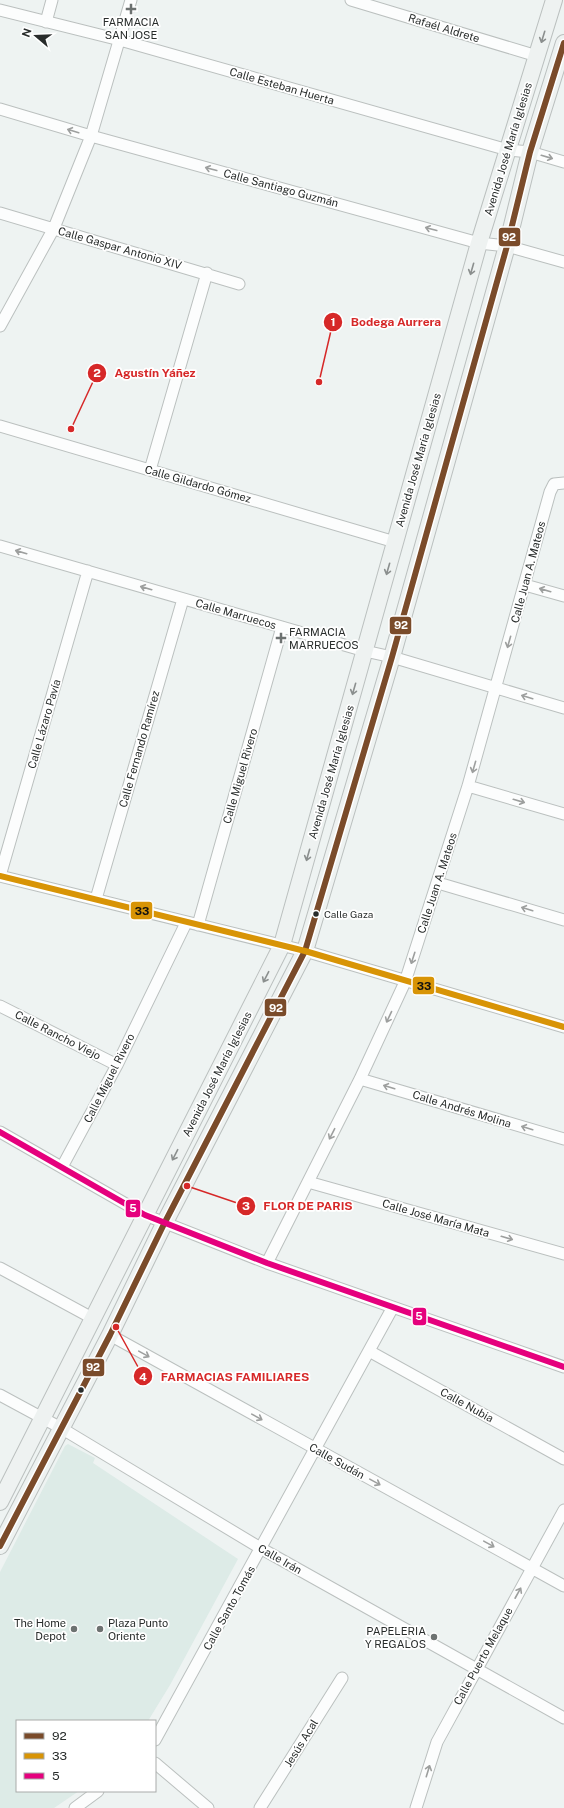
<svg xmlns="http://www.w3.org/2000/svg" width="564" height="1808" font-family="'Public Sans',sans-serif">
<style>
.built{fill:#ddebe7}
.lines{fill:none;stroke-linecap:round;stroke-linejoin:round}
.street-casing{stroke:#bbc0bf;stroke-width:13}
.secondary-casing{stroke:#bbc0bf;stroke-width:18}
.street{stroke:#fcfdfd;stroke-width:11}
.secondary{stroke:#eef2f1;stroke-width:16}
.bus-1-casing{stroke:#fff;stroke-width:9}
.bus-2-casing{stroke:#fff;stroke-width:9}
.bus-3-casing{stroke:#fff;stroke-width:9}
.bus-1{stroke:#7a4b2a;stroke-width:6}
.bus-2{stroke:#d89406;stroke-width:6}
.bus-3{stroke:#e5007d;stroke-width:6}
.oneway{stroke:#8b8f8e}
.oneway2{stroke:#9d9f9e}
.poi-dot{fill:#6d7271;stroke:#fff;stroke-width:1.5}
.bus-dot{fill:#282c2b;stroke:#fff;stroke-width:1.5}
.labels{text-anchor:middle;dominant-baseline:central;stroke-width:3.5;stroke-linejoin:round;paint-order:stroke}
.bus-label{font-size:10px;fill:#282c2b;stroke:#fff;text-anchor:start}
.poi-label{font-size:11px;fill:#282c2b;stroke:#fff;text-anchor:start}
.street-label{font-size:11px;fill:#282c2b;stroke:#fff}
.leader{fill:none;stroke:#d62828;stroke-width:1.5}
.callout-dot{fill:#d62828;stroke:#fff;stroke-width:1.5}
.mark-label{font-size:12px;text-anchor:middle;font-weight:bold;fill:#fff}
.callout-label{font-size:12px;text-anchor:middle;font-weight:bold;fill:#d62828;stroke:#fff;stroke-width:3.5;stroke-linejoin:round;paint-order:stroke}
.line-badge{stroke:#fff;stroke-width:1.5}
.badge-label{font-size:11px;text-anchor:middle;font-weight:bold;fill:#fff}
.pale-badge-label{font-size:11px;text-anchor:middle;font-weight:bold;fill:#111}
</style>
<rect width="100%" height="100%" fill="#eef3f2"/>
<path class="built" d="M68 1444 95 1458 93 1463 238 1559 170 1685 148 1721H17V1791H79L54 1808H0V1572L65 1446Z"/>
<g class="lines">
<g class="street-casing">
<path id="street" d="M351 0 537 56
M0 10 120 40 508 150 530 152 564 162
M46 22 52 0
M0 109 91 136 479 243 507 246 564 262
M0 213 239 284
M0 326 54 228 91 136 131 0
M0 426 395 542
M150 470 207 273
M0 546 365 651 392 657 564 708
M525 585 564 596
M468 786 564 814
M0 876 305 951 564 1027
M0 876 88 571
M438 883 564 920
M96 899 183 599
M198 925 282 627
M0 1006 117 1065
M360 1079 564 1139
M0 1132 145 1215 267 1263 564 1367
M62 1167 117 1065 186 923
M308 1182 564 1254
M267 1263 360 1079 405 982 468 786 550 492 554 484 564 483
M0 1268 94 1319
M110 1335 564 1586
M369 1351 564 1459
M0 1395 61 1428 262 1549 564 1718
M155 1740 393 1307
M155 1763 208 1808
M75 1808 98 1791
M260 1808 342 1678
M416 1808 437 1742 564 1510"/>
</g>
<g class="secondary-casing">
<path id="secondary" d="M0 1502 282 945 479 243 554 0
M0 1546 110 1335 164 1224 305 951 392 657 507 246 530 152 564 43"/>
</g>
<use href="#street" class="street"/>
<use href="#secondary" class="secondary"/>
<g class="bus-1-casing">
<path id="bus-1" d="M0 1546 110 1335 164 1224 305 951 392 657 507 246 530 152 564 43"/>
</g>
<g class="bus-2-casing">
<path id="bus-2" d="M0 876 305 951 564 1027"/>
</g>
<g class="bus-3-casing">
<path id="bus-3" d="M0 1132 145 1215 267 1263 564 1367"/>
</g>
<use href="#bus-1" class="bus-1"/>
<use href="#bus-2" class="bus-2"/>
<use href="#bus-3" class="bus-3"/>
</g>
<defs><path id="oneway-shaft" d="M-6 0H5M1.5-3L5.5 0L1.5 3" fill="none" stroke-width="1.6" stroke-linecap="round" stroke-linejoin="round"/></defs>
<g class="oneway">
<use href="#oneway-shaft" transform="translate(543 37) rotate(107)"/>
<use href="#oneway-shaft" transform="translate(472 269) rotate(106)"/>
<use href="#oneway-shaft" transform="translate(388 569) rotate(106)"/>
<use href="#oneway-shaft" transform="translate(354 689) rotate(106)"/>
<use href="#oneway-shaft" transform="translate(308 855) rotate(106)"/>
<use href="#oneway-shaft" transform="translate(266 977) rotate(117)"/>
<use href="#oneway-shaft" transform="translate(175 1155) rotate(117)"/>
</g>
<g class="oneway2">
<use href="#oneway-shaft" transform="translate(73 131) rotate(-163)"/>
<use href="#oneway-shaft" transform="translate(547 157) rotate(16)"/>
<use href="#oneway-shaft" transform="translate(211 169) rotate(-165)"/>
<use href="#oneway-shaft" transform="translate(431 229) rotate(-165)"/>
<use href="#oneway-shaft" transform="translate(21 552) rotate(-164)"/>
<use href="#oneway-shaft" transform="translate(146 588) rotate(-164)"/>
<use href="#oneway-shaft" transform="translate(545 590) rotate(-164)"/>
<use href="#oneway-shaft" transform="translate(509 642) rotate(106)"/>
<use href="#oneway-shaft" transform="translate(527 697) rotate(-163)"/>
<use href="#oneway-shaft" transform="translate(474 767) rotate(106)"/>
<use href="#oneway-shaft" transform="translate(519 801) rotate(16)"/>
<use href="#oneway-shaft" transform="translate(527 909) rotate(-163)"/>
<use href="#oneway-shaft" transform="translate(413 958) rotate(108)"/>
<use href="#oneway-shaft" transform="translate(389 1017) rotate(115)"/>
<use href="#oneway-shaft" transform="translate(389 1087) rotate(-163)"/>
<use href="#oneway-shaft" transform="translate(527 1128) rotate(-163)"/>
<use href="#oneway-shaft" transform="translate(332 1134) rotate(117)"/>
<use href="#oneway-shaft" transform="translate(507 1238) rotate(16)"/>
<use href="#oneway-shaft" transform="translate(144 1354) rotate(29)"/>
<use href="#oneway-shaft" transform="translate(257 1417) rotate(29)"/>
<use href="#oneway-shaft" transform="translate(375 1482) rotate(29)"/>
<use href="#oneway-shaft" transform="translate(489 1544) rotate(29)"/>
<use href="#oneway-shaft" transform="translate(518 1593) rotate(-61)"/>
<use href="#oneway-shaft" transform="translate(428 1771) rotate(-73)"/>
</g>
<g class="poi-dot">
<path d="M129 3h4v4h4v4h-4v4h-4v-4h-4v-4h4z"/>
<path d="M279 632h4v4h4v4h-4v4h-4v-4h-4v-4h4z"/>
<circle cx="74" cy="1629" r="4"/>
<circle cx="100" cy="1629" r="4"/>
<circle cx="434" cy="1637" r="4"/>
</g>
<g class="bus-dot">
<circle cx="316" cy="914" r="3.5"/>
<circle cx="81" cy="1390" r="3.5"/>
</g>
<g class="labels">
<g class="bus-label">
<text x="324" y="914">Calle Gaza</text>
</g>
<g class="poi-label">
<text x="131" y="22" text-anchor="middle">FARMACIA<tspan x="131" dy="13">SAN JOSE</tspan></text>
<text x="289" y="632">FARMACIA<tspan x="289" dy="13">MARRUECOS</tspan></text>
<text x="66" y="1623" text-anchor="end">The Home<tspan x="66" dy="13">Depot</tspan></text>
<text x="108" y="1623">Plaza Punto<tspan x="108" dy="13">Oriente</tspan></text>
<text x="426" y="1631" text-anchor="end">PAPELERIA<tspan x="426" dy="13">Y REGALOS</tspan></text>
</g>
<g class="street-label">
<text transform="translate(444 28) rotate(17)">Rafaél Aldrete</text>
<text transform="translate(282 86) rotate(16)">Calle Esteban Huerta</text>
<text transform="translate(508 149) rotate(-73)">Avenida José María Iglesias</text>
<text transform="translate(281 188) rotate(15)">Calle Santiago Guzmán</text>
<text transform="translate(120 248) rotate(16)">Calle Gaspar Antonio XIV</text>
<text transform="translate(418 460) rotate(-74)">Avenida José María Iglesias</text>
<text transform="translate(198 484) rotate(16)">Calle Gildardo Gómez</text>
<text transform="translate(528 572) rotate(-75)">Calle Juan A. Mateos</text>
<text transform="translate(236 614) rotate(16)">Calle Marruecos</text>
<text transform="translate(44 724) rotate(-74)">Calle Lázaro Pavía</text>
<text transform="translate(139 749) rotate(-74)">Calle Fernando Ramírez</text>
<text transform="translate(331 772) rotate(-74)">Avenida José María Iglesias</text>
<text transform="translate(240 776) rotate(-74)">Calle Miguel Rivero</text>
<text transform="translate(437 883) rotate(-72)">Calle Juan A. Mateos</text>
<text transform="translate(58 1035) rotate(27)">Calle Rancho Viejo</text>
<text transform="translate(217 1074) rotate(-63)">Avenida José María Iglesias</text>
<text transform="translate(109 1078) rotate(-63)">Calle Miguel Rivero</text>
<text transform="translate(462 1109) rotate(17)">Calle Andrés Molina</text>
<text transform="translate(436 1218) rotate(16)">Calle José María Mata</text>
<text transform="translate(467 1405) rotate(29)">Calle Nubia</text>
<text transform="translate(337 1461) rotate(29)">Calle Sudán</text>
<text transform="translate(280 1559) rotate(30)">Calle Irán</text>
<text transform="translate(229 1608) rotate(-61)">Calle Santo Tomás</text>
<text transform="translate(483 1656) rotate(-61)">Calle Puerto Melaque</text>
<text transform="translate(301 1743) rotate(-58)">Jesús Acal</text>
</g>
</g>
<path class="leader" d="M319 382L333 322M71 429L97 373M187 1186L246 1206M116 1327L143 1376"/>
<g class="callout-dot">
<circle cx="319" cy="382" r="4"/>
<circle cx="71" cy="429" r="4"/>
<circle cx="187" cy="1186" r="4"/>
<circle cx="116" cy="1327" r="4"/>
<circle cx="333" cy="322" r="10"/>
<circle cx="97" cy="373" r="10"/>
<circle cx="246" cy="1206" r="10"/>
<circle cx="143" cy="1376" r="10"/>
</g>
<g class="mark-label">
<text x="333" y="326">1</text>
<text x="97" y="377">2</text>
<text x="246" y="1210">3</text>
<text x="143" y="1381">4</text>
</g>
<g class="callout-label">
<text x="396" y="326">Bodega Aurrera</text>
<text x="155" y="377">Agustín Yáñez</text>
<text x="308" y="1210">FLOR DE PARIS</text>
<text x="235" y="1381">FARMACIAS FAMILIARES</text>
</g>
<g class="line-badge">
<rect x="498" y="227" width="23" height="20" rx="4" fill="#7a4b2a"/>
<rect x="389" y="616" width="23" height="19" rx="4" fill="#7a4b2a"/>
<rect x="130" y="901" width="23" height="19" rx="4" fill="#d89406"/>
<rect x="412" y="976" width="23" height="19" rx="4" fill="#d89406"/>
<rect x="264" y="998" width="23" height="19" rx="4" fill="#7a4b2a"/>
<rect x="125" y="1199" width="16" height="19" rx="4" fill="#e5007d"/>
<rect x="412" y="1307" width="15" height="19" rx="4" fill="#e5007d"/>
<rect x="82" y="1358" width="23" height="19" rx="4" fill="#7a4b2a"/>
</g>
<g class="badge-label">
<text x="509" y="241">92</text>
<text x="401" y="629">92</text>
<text x="276" y="1012">92</text>
<text x="133" y="1212">5</text>
<text x="419" y="1320">5</text>
<text x="93" y="1371">92</text>
</g>
<g class="pale-badge-label">
<text x="142" y="915">33</text>
<text x="424" y="990">33</text>
</g>
<rect x="16" y="1720" width="140" height="72" fill="#ffffff" stroke="#a9abaa"/>
<rect x="24" y="1733" width="20" height="6" fill="#7a4b2a" stroke="#a9abaa"/>
<text x="52" y="1740" font-size="12" fill="#282c2b">92</text>
<rect x="24" y="1753" width="20" height="6" fill="#d89406" stroke="#a9abaa"/>
<text x="52" y="1760" font-size="12" fill="#282c2b">33</text>
<rect x="24" y="1773" width="20" height="6" fill="#e5007d" stroke="#a9abaa"/>
<text x="52" y="1780" font-size="12" fill="#282c2b">5</text>
<g transform="translate(36 36) rotate(289)" stroke="#ffffff" stroke-width="3" paint-order="stroke">
<path d="M0-3L7 15L0 10L-7 15Z" fill="#282c2b"/>
<text y="-6" font-size="11" font-weight="bold" text-anchor="middle" fill="#282c2b">N</text>
</g>
</svg>
